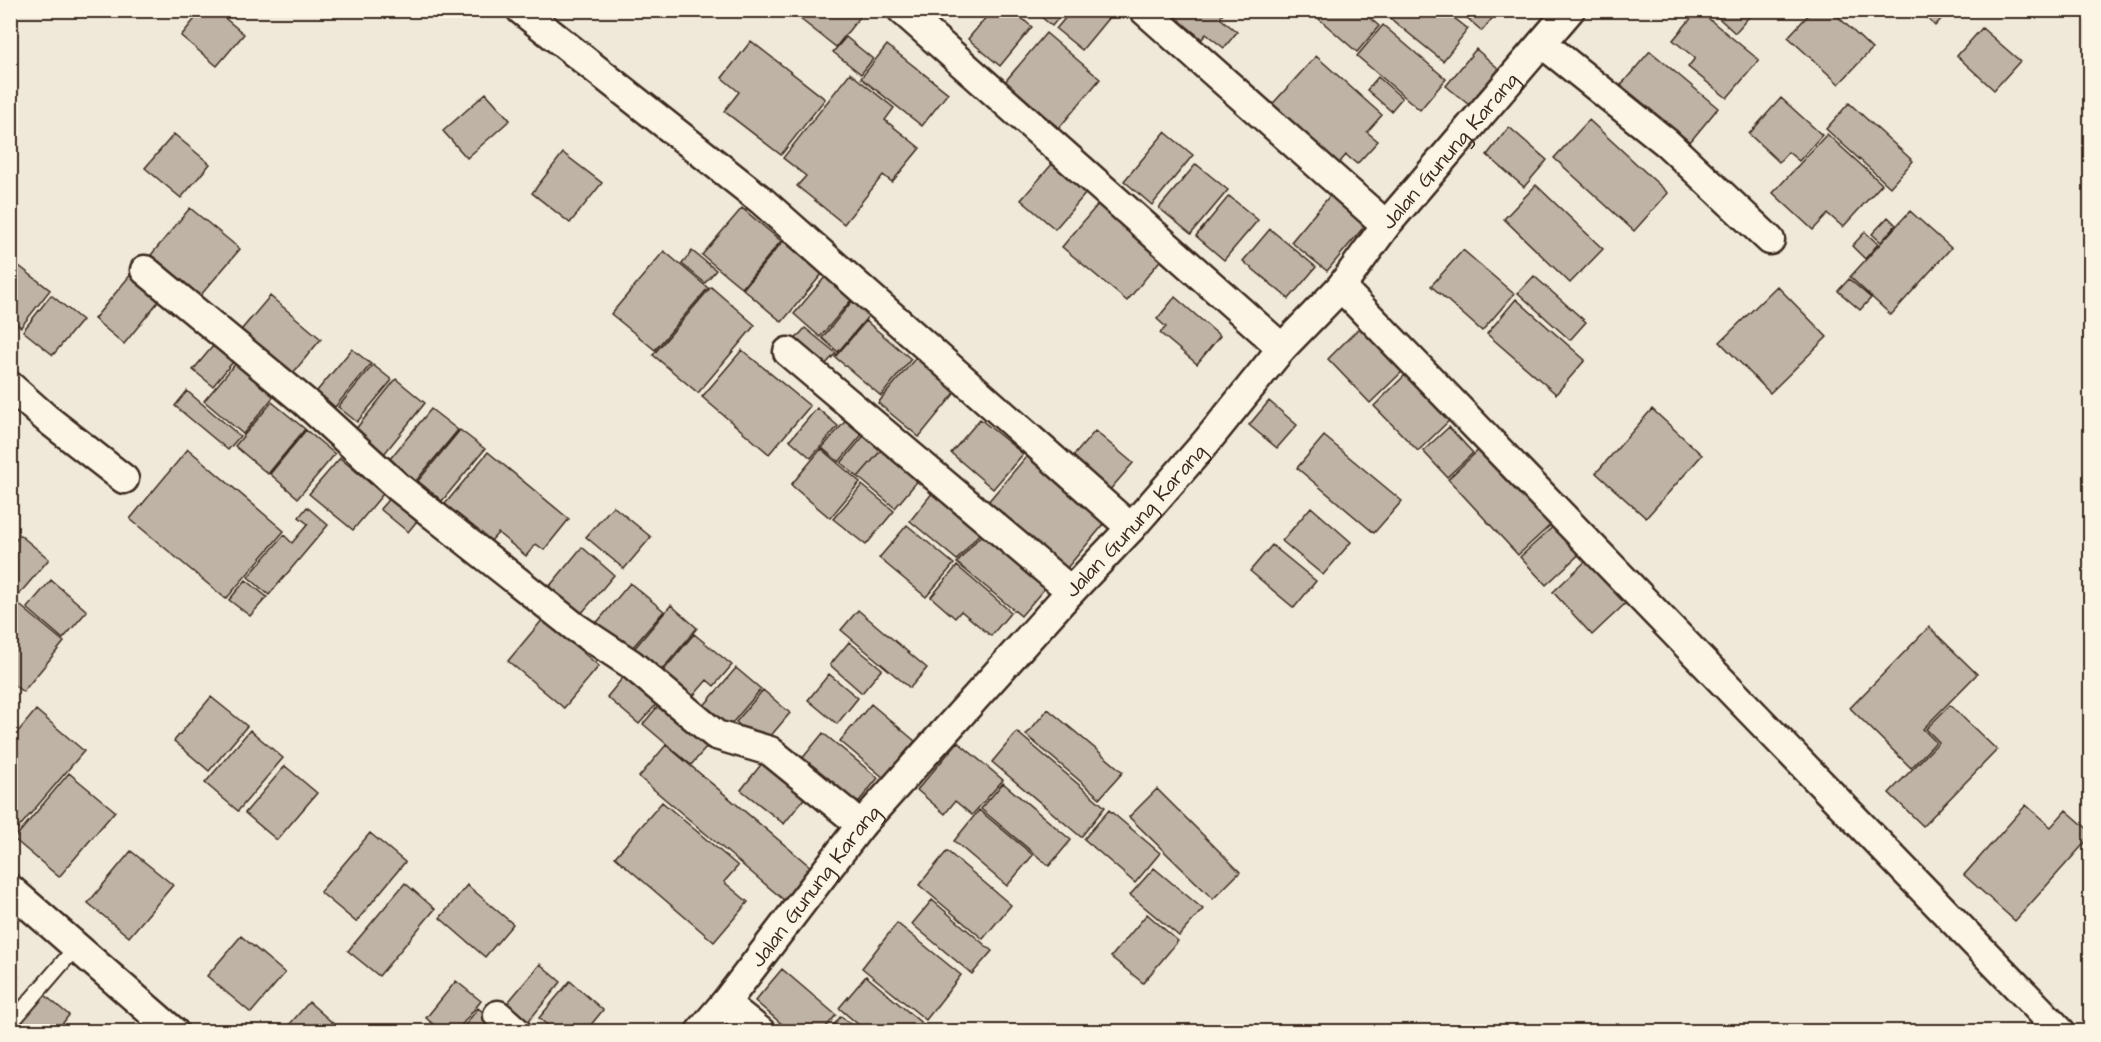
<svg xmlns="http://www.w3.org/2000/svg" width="2101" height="1042" font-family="'Architects Daughter',sans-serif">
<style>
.building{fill:#beb3a4;stroke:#3b2a1e;stroke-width:1.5}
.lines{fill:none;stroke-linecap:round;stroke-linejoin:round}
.service-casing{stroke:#3b2a1e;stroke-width:18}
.minor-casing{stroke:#3b2a1e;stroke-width:33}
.service{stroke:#fcf5e5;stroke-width:14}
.minor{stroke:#fcf5e5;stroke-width:28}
.labels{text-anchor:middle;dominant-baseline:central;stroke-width:6;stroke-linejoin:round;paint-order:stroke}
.street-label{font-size:21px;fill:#3b2a1e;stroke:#fcf5e5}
</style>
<rect width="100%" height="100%" fill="#f0e9d9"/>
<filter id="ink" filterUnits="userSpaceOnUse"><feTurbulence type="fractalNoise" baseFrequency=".0167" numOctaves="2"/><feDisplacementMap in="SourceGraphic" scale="12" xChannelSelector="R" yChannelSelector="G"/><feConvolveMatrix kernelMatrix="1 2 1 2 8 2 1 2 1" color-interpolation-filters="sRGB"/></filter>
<g filter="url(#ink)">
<path class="building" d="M202 10H215L244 34 217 66 181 36Z
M799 10H865L836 47 795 15Z
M992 10H1012L1032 27 1000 66 968 39Z
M1033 10H1065L1052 26Z
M1072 10H1115L1082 50 1056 29Z
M1179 10H1226L1220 18 1237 32 1224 48 1206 34 1202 39 1174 16Z
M1326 10H1361L1379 26 1357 52 1319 19Z
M1389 10H1444L1468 29 1443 61 1386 15Z
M1458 10H1499L1482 31Z
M1698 10 1759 60 1727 98 1688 67 1695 58 1673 40Z
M1710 10H1755L1735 33Z
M1813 10H1831L1872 49 1839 84 1788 37Z
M1919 10H1949L1935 26Z
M1383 25 1446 79 1420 110 1357 56Z
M1982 28 2020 61 1994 90 1957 56Z
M1046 33 1100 79 1059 128 1004 83Z
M846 37 873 59 861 74 833 52Z
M751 41 825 99 781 155 724 111 739 92 722 78Z
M887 45 948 93 922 126 861 78Z
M1476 49 1506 75 1475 110 1446 86Z
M1650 51 1718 108 1690 142 1621 85Z
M1316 56 1382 115 1367 132 1378 141 1357 164 1346 155 1334 169 1267 110Z
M850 73 894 108 885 120 920 148 892 182 883 175 844 224 797 186 806 176 783 158Z
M1378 77 1402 98 1391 111 1367 90Z
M486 93 510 120 467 158 443 131Z
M1781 98 1822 135 1799 161 1788 152 1779 162 1749 134Z
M1849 103 1913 161 1890 187 1826 129Z
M1589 120 1668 193 1634 231 1554 158Z
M1509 127 1547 160 1524 187 1487 155Z
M1165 132 1193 155 1152 205 1124 181Z
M174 134 210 164 181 198 145 168Z
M1827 134 1882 184 1843 227 1828 214 1813 230 1773 193Z
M563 153 602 183 570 223 532 193Z
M1053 163 1087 192 1055 229 1021 200Z
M1196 164 1228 190 1191 234 1159 208Z
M1536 185 1603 249 1570 283 1504 219Z
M1332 193 1368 222 1327 271 1291 242Z
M1229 196 1258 220 1224 260 1196 236Z
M1099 203 1163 257 1127 301 1062 247Z
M190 208 240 249 200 296 151 255Z
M742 208 781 241 742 288 702 255Z
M1910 211 1951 248 1891 315 1850 277Z
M1888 217 1896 225 1881 242 1872 234Z
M1270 229 1316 267 1289 299 1243 261Z
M1865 232 1878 244 1865 259 1852 246Z
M783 241 822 274 782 322 743 289Z
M1463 250 1514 294 1482 331 1431 286Z
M664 251 708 288 655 350 611 314Z
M692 251 716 270 705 283 682 264Z
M10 259 50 290 21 327 10 319Z
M132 273 162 297 124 344 94 319Z
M1534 276 1586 322 1570 340 1518 293Z
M825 277 852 299 820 337 794 314Z
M1849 279 1871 298 1860 310 1838 291Z
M1777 286 1827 337 1770 393 1720 342Z
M711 287 755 325 698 393 653 355Z
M51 295 82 320 53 355 23 331Z
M270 296 321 339 288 379 236 336Z
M1175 297 1220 336 1197 364 1160 333 1166 327 1157 319Z
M1516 299 1585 360 1556 394 1487 334Z
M853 300 870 314 838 352 822 338Z
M866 321 911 359 881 396 835 357Z
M1366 321 1409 365 1370 403 1328 359Z
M805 328 836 353 823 367 793 342Z
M213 346 233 362 213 386 193 370Z
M352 349 371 364 335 407 317 391Z
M742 350 810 406 769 454 702 397Z
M918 355 958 389 919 437 878 403Z
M236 363 275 395 243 434 204 401Z
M373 365 392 380 357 422 338 407Z
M1411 369 1456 414 1418 451 1374 406Z
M396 379 425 403 380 459 351 435Z
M187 391 240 436 228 450 175 406Z
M1269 401 1297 425 1277 448 1249 425Z
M272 402 305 429 268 474 235 446Z
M817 408 838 426 811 458 790 440Z
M431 409 458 430 415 482 389 460Z
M1652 409 1702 455 1646 518 1596 473Z
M849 417 865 431 839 462 822 448Z
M980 419 1023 454 993 489 951 453Z
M1449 427 1473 453 1447 477 1423 451Z
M306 430 335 454 298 498 270 474Z
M460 430 485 449 442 501 418 481Z
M1095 431 1133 463 1108 492 1070 460Z
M867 432 884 447 858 477 841 463Z
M1324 436 1402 501 1374 533 1297 468Z
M1486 443 1557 519 1518 555 1448 479Z
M884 447 920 478 895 508 858 477Z
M188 449 284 531 226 599 130 519Z
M821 449 860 482 830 518 791 485Z
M1031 451 1110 517 1061 575 982 509Z
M488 452 569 519 544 550 536 544 526 556 498 533 490 542 445 504Z
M340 458 383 494 353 530 309 494Z
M862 485 894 511 866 545 833 519Z
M937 487 985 527 957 560 910 521Z
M394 493 421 516 408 532 380 509Z
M613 506 651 537 624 569 586 537Z
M307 507 328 525 269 595 248 577 284 535 292 543 308 524 299 517Z
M1311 507 1351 542 1323 575 1282 541Z
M1559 521 1585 549 1546 585 1520 557Z
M907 525 954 564 926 597 879 558Z
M986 529 1050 582 1021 616 957 563Z
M20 535 49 559 10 605V546Z
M1272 545 1316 581 1294 608 1250 571Z
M582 547 614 575 581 614 549 587Z
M1588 559 1628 601 1592 635 1553 592Z
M957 566 1011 612 991 636 961 611 955 618 931 597Z
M51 580 87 611 63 639 27 608Z
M246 580 267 597 250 616 229 600Z
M630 583 664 611 627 654 594 626Z
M16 602 64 642 23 692 10 682V608Z
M671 605 697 628 655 678 628 656Z
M858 610 927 668 910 688 841 630Z
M543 619 599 666 564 708 508 661Z
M1929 627 1977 674 1923 729 1936 742 1911 768 1850 708Z
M694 634 732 665 714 686 707 680 688 702 658 677Z
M849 642 882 669 862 693 830 665Z
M736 668 761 689 727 729 702 708Z
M629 670 662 698 639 724 607 697Z
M829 674 858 698 837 724 808 700Z
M763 690 790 713 763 745 736 722Z
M211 697 247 726 209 771 174 741Z
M664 699 713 740 691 765 643 724Z
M871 704 915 741 884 778 840 741Z
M1950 705 1997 750 1923 826 1889 793 1939 742 1926 729Z
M1048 709 1123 772 1100 798 1026 735Z
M36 710 84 751 10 838V737L12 739Z
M250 730 283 758 238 811 205 783Z
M1017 732 1105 807 1081 837 992 762Z
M823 733 878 778 851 811 797 765Z
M958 742 1003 780 972 815 955 801 945 814 917 790Z
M666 745 812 868 785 901 639 777Z
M767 757 810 791 784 824 741 790Z
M285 766 317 793 277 840 245 813Z
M69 773 115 811 59 877 14 839Z
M1003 783 1071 840 1049 866 981 809Z
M1157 789 1240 872 1213 899 1129 817Z
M662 802 738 866 724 882 748 902 714 942 615 857Z
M2026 805 2051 827 2066 810 2090 831V837L2015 921 1964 875Z
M979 810 1033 855 1007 886 954 841Z
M1109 810 1160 853 1135 883 1084 839Z
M370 833 405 862 356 922 320 892Z
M131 851 173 885 129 937 88 903Z
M947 851 1011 905 983 939 919 885Z
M1154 868 1203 909 1179 936 1130 895Z
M405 883 435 909 379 976 348 951Z
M467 885 513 924 485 957 440 918Z
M932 900 992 951 972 974 912 924Z
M1147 914 1178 941 1143 983 1111 957Z
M897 923 961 975 926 1020 862 968Z
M241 936 285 973 251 1013 207 976Z
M540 964 561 982 526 1024 505 1006Z
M10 969 19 977 10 988Z
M782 969 836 1015 822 1032H791L755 1001Z
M866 976 932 1032H867L839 1008Z
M456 981 481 1001 456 1032H442L426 1018Z
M570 981 603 1010 585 1032H555L539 1018Z
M41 992 69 1015 56 1032H10V1029Z
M309 1002 343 1032H283Z
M478 1008 507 1032H460Z
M841 1016 857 1030 856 1032H828Z"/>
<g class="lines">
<g class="service-casing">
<path id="service" d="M10 1024 77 946"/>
</g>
<g class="minor-casing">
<g id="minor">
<path d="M521 10 761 200 1131 528"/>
<path d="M902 10 1282 348"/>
<path d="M1144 10 1386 225"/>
<path d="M1542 43 1667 143 1770 240"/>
<path d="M145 270 305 402 397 486 575 627 631 664 716 735 770 751 861 825"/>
<path d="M1341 287 2061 1032"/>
<path d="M788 352 1071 591"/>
<path d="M10 386 46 418 124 479"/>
<path d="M10 889 174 1032"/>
<path d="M725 1003 761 1032"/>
<path d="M498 1015 517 1032"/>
<path id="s1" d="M700 1032 725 1003 861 825 1071 591 1131 528 1207 441 1282 348 1341 287 1386 225 1570 10"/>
</g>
</g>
<use href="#service" class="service"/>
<use href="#minor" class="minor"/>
</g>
</g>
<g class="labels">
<g class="street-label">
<text stroke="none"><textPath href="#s1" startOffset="1158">Jalan Gunung Karang</textPath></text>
<text stroke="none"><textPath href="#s1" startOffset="672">Jalan Gunung Karang</textPath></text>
<text stroke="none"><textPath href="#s1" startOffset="186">Jalan Gunung Karang</textPath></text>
</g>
</g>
<rect width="2101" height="1042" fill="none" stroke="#fcf5e5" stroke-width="36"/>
<rect x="18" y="18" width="2065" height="1006" fill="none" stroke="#3b2a1e" stroke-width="2" filter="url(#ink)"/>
</svg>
